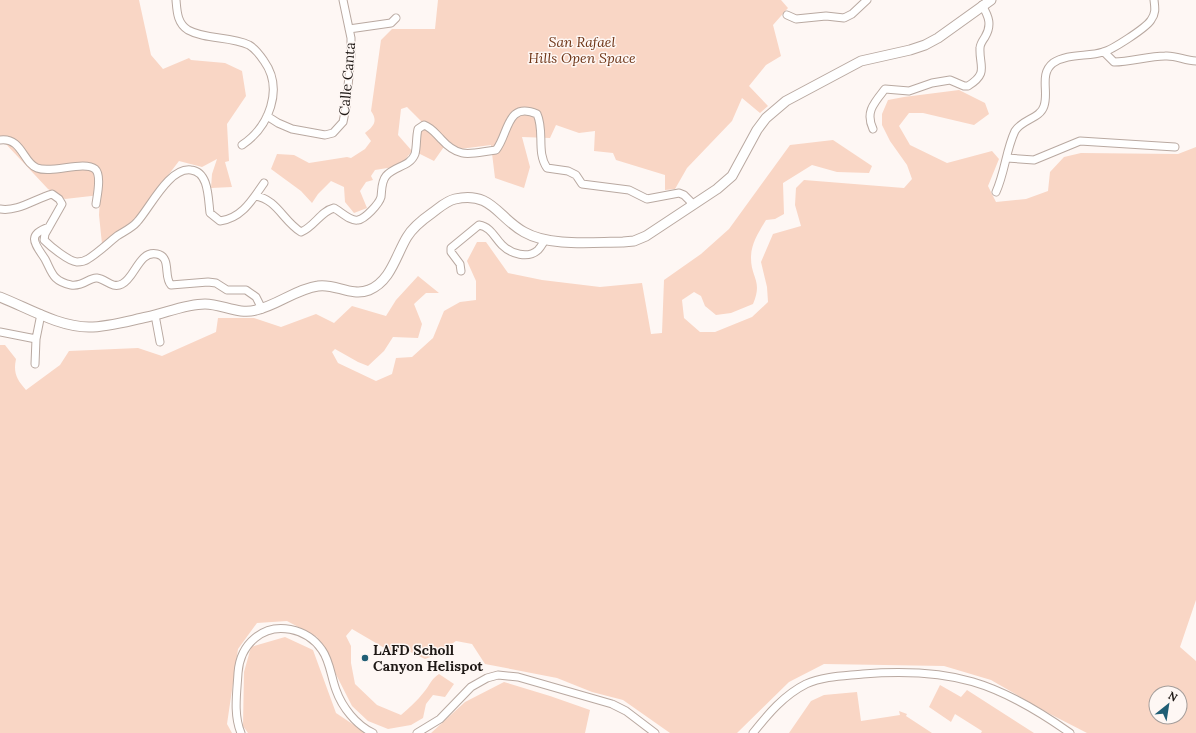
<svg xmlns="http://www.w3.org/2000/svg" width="1196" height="733" font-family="Lora,serif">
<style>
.green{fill:#f9d6c5;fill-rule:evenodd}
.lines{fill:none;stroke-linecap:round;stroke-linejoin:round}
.minor-casing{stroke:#b9a9a1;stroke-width:9}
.major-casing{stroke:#b9a9a1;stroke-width:11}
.minor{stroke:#fff;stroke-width:7}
.major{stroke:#fff;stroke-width:9}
.poi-dot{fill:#205e75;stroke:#fef7f4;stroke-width:1.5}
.labels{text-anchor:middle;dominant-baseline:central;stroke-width:3;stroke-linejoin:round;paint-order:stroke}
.park-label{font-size:14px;font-style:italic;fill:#6e3517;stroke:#fef7f4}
.street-label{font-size:14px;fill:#1f1916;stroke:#fef7f4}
.poi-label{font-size:14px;font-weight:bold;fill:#1f1916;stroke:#fef7f4;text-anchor:start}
</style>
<rect width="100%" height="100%" fill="#fef7f4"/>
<path class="green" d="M0 0H139L151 55 163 69 189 58 191 60 225 63 242 71 246 96 227 124 229 161 225 162 232 187 211 188 212 174 217 159 202 167 179 161 134 220 102 244 99 215 100 195 65 199 48 189 5 143 0 144Z
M438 0H781L788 8 773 25 781 56 766 65 749 86 768 106 760 113 742 98 732 121 687 168 675 189 665 190V175L616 160 613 153 594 151 595 131 579 133 556 125 550 138 522 137 530 167 524 188 495 178 491 145 460 149 448 141 434 161 418 153 421 121 407 107 401 109 398 135 412 151 400 166 375 170 371 176 373 180 366 182 360 191 367 208 354 213 345 202 344 187 331 181 318 194 312 203 301 191 271 169 277 154 294 155 309 163 347 157 351 158 365 149 371 141 365 133C374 126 378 121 371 111L381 40 392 29H435Z
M959 90 985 103 989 114 974 125 923 113H909L899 126 910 145 947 163 992 151 999 159 988 186 996 202 1026 199 1048 191 1050 172 1064 157 1081 153 1178 154 1196 147V600L1180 647 1196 661V733H1087L1050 714 991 680 944 666 824 664 789 682 737 733H670L623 700 592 692 557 678 485 664 472 644 456 641 436 655 425 659 406 650 393 653 352 629 346 636 351 646V663L355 684 377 705 401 715C409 708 417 701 424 692 430 685 431 679 439 674L454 684 445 697 433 695 426 704 423 718 411 725 388 729 368 721 352 706 317 637 287 621 257 623 238 649 227 724 232 733H0V345H5L16 359C13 373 17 380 26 390L60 365 69 351 138 348 162 356 216 332 218 318H254L281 327 316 314 334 323 352 306 386 316 396 300 418 276 439 293H426L414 304 422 324 418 338 393 337 384 351 368 366 358 362 335 349 332 352 338 363 376 381 392 374 396 358 412 357 433 338 444 311 460 302 476 300V281L467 261 477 242H486L508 273 542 280 600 287 642 283 651 334 662 333 664 280 701 254 729 229 790 145 833 140 872 166 869 173 837 172 812 165 783 183 784 214 775 219 766 220C759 232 751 243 751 258 751 278 763 281 753 304L731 313 716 315 705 306 701 296 694 292 682 300 684 318 700 332H715L752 317 768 302 767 287 761 262 773 234 801 226 795 205 796 188 804 180 904 188 912 179 907 165 890 141 882 125V114L888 100 904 97ZM1156 693H1180V717H1156Z
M285 637 313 650 336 713 366 733H248L243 726 244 672 251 647Z
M504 682 550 696 590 710 585 733H431L465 702Z
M940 685 961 697 967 690 1034 733H981L982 731 955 714 951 722 929 707Z
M857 692 861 721 900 715 899 711 907 714 906 716 932 733H789L811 701 824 695Z"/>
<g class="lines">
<g class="minor-casing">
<path id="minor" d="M176 0C177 11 177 23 188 30 206 40 230 36 249 45 256 49 260 55 264 61 284 89 269 127 242 145
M787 15 796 19 826 16 844 18 852 14 867 0
M349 29 391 23 396 18
M1104 52 1114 62C1131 62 1148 56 1165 56 1176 55 1185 61 1196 61
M267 116 278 123 292 129 325 135 333 133 343 122 346 107 351 55V38L343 0
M873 129C865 112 874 103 885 89L909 91 932 83 950 80 964 86H968C989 73 979 66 980 48 980 44 983 40 985 37 992 25 989 17 982 5
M0 140C22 137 23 163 37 168 52 174 84 160 95 169 102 175 97 196 96 204
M1007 158 1034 160 1080 141 1175 147
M996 192C1005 172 1006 150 1015 131 1022 119 1040 119 1044 106 1049 92 1039 74 1053 63 1068 53 1088 57 1103 52 1112 50 1146 28 1151 20 1156 13 1155 8 1154 0
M255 196C277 199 283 221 301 232 314 227 321 211 334 208 340 211 351 222 358 220 365 219 379 204 381 197 382 190 381 182 386 176 394 166 410 167 415 154 417 146 416 137 418 129L424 125C432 128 435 133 441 139 460 160 471 153 496 150 509 134 506 101 537 114 545 131 536 152 547 168L568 171 576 175 582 184 629 190 647 199 679 193 684 195 690 201 691 206
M0 209C17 212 35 199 52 194L59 199 62 204 45 234 44 240C50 246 68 261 77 262 80 262 85 261 88 259 98 253 107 244 117 236 123 232 132 228 137 222 150 208 169 167 191 170 209 172 208 198 210 213L220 221C242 218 252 200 264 183
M49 227C25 235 36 245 45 259 52 272 52 281 71 285 84 287 89 277 97 278 106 279 112 289 122 284 135 278 139 250 157 254 172 257 163 277 171 285L208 282 216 283 227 290H246L256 297 262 309
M461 271 460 264 451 252V248L479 225C491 227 494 237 502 245 511 254 528 259 538 250 541 247 543 243 545 240
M155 315 160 342
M0 332 36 339
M35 364 36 339 41 314
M241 733C233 714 237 692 238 673 239 659 244 647 255 638 275 621 307 628 322 650 330 661 331 677 336 690 342 707 356 725 373 733
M417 733 440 719 471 687 487 678 498 675 518 677 612 704 626 711 655 733
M753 733C768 714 784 695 806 684 824 676 844 676 863 674 951 667 998 682 1070 733"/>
</g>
<g class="major-casing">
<path id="major" d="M0 297C28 308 59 327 89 327 108 327 128 321 147 317 166 313 186 304 205 304 222 304 239 315 256 310 278 305 296 289 318 286 335 283 351 297 369 290 391 281 396 255 407 237 413 227 422 220 432 213 439 208 446 201 455 199 492 191 497 217 524 232 550 247 593 242 623 242L634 241 646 236 717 189 732 176 757 130 766 118 786 101 861 61 910 50 925 45 938 38 991 0"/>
</g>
<use href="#minor" class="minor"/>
<use href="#major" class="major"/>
</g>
<circle class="poi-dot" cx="365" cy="658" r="4"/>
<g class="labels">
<g class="park-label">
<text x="582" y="42">San Rafael<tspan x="582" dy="16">Hills Open Space</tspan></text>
</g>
<g class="street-label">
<text transform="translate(347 79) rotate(-85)">Calle Canta</text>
</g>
<g class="poi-label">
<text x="373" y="650">LAFD Scholl<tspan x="373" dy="16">Canyon Helispot</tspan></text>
</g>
</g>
<g transform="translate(1168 705) rotate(30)"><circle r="19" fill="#fef7f4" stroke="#a59e9b"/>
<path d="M0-3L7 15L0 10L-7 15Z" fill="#205e75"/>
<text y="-6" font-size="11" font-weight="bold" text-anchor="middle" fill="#1f1916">N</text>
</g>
</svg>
